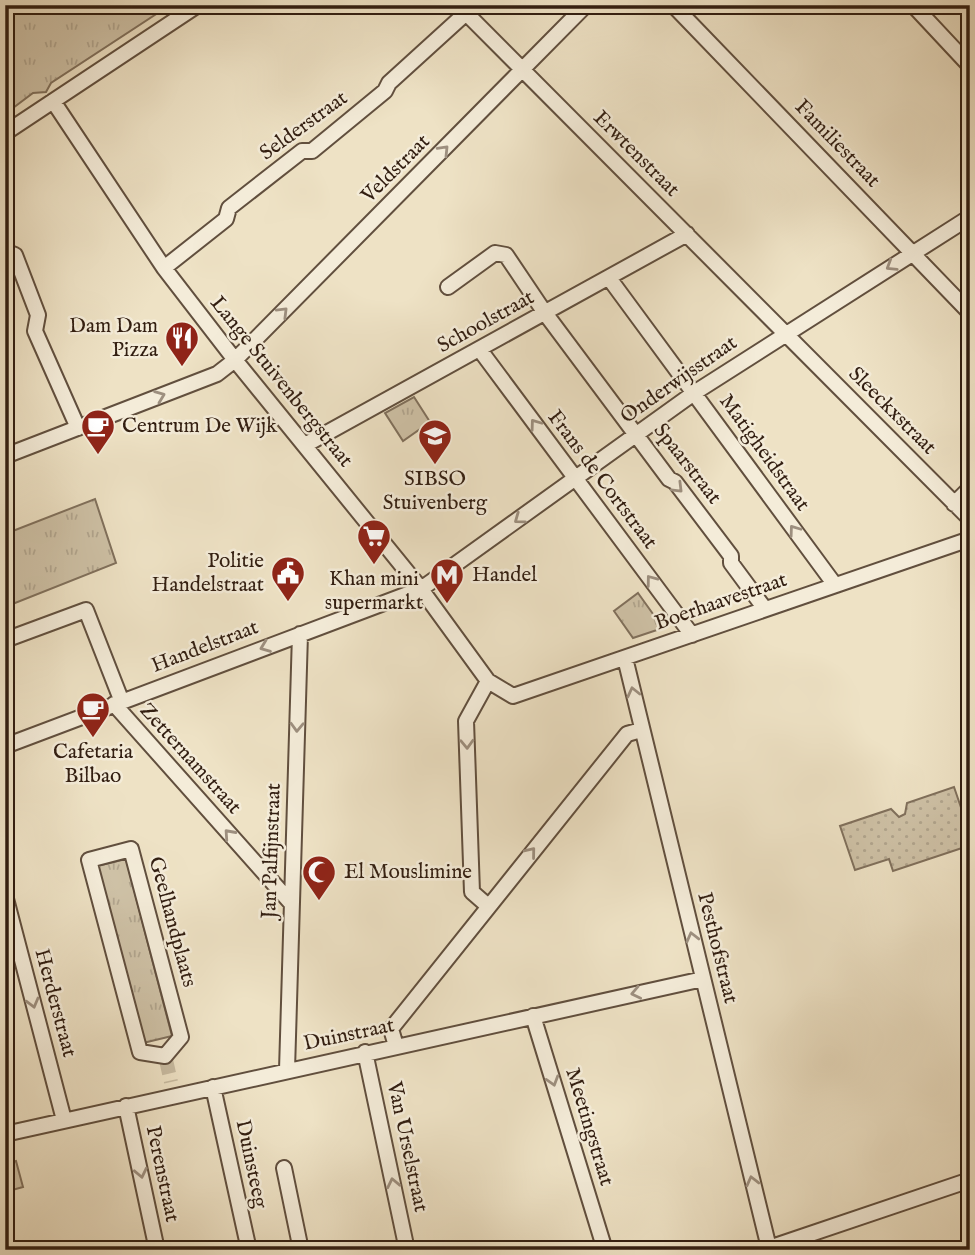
<svg xmlns="http://www.w3.org/2000/svg" width="975" height="1255" font-family="'IM FELL English',serif">
<style>
.grass{fill:url(#grass-tufts);stroke:#80705c;stroke-width:2}
.garden{fill:url(#garden-dots);stroke:#80705c;stroke-width:2}
.lines{fill:none;stroke-linecap:round;stroke-linejoin:round}
.minor-tunnel{stroke:#c8bba1;stroke-width:14;stroke-dasharray:14 7;stroke-linecap:butt}
.minor-casing{stroke:#614f3e;stroke-width:18}
.minor{stroke:#f4ecd9;stroke-width:14}
.oneway{stroke:#9d8f7f}
.labels{text-anchor:middle;dominant-baseline:central;stroke-width:5;stroke-linejoin:round;paint-order:stroke}
.street-label{font-size:21px;fill:#321e11;stroke:#f4ecd9}
.poi-label{font-size:21px;fill:#321e11;stroke:#f4ecd9;text-anchor:start}
</style>
<defs>
<pattern id="grass-tufts" width="24" height="20" patternUnits="userSpaceOnUse" patternTransform="scale(1.75)"><rect width="24" height="20" fill="#cec1a6"/><path d="M3 7l-1-3M5 7V3M7 7l1-3M15 17l-1-3M17 17v-4M19 17l1-3" fill="none" stroke="#b1a58e"/></pattern>
<pattern id="garden-dots" width="8" height="8" patternUnits="userSpaceOnUse" patternTransform="scale(1.75)"><rect width="8" height="8" fill="#cec1a6"/><path d="M2 2h.1M6 6h.1" fill="none" stroke="#b1a58e" stroke-width="1.8" stroke-linecap="round"/></pattern>
</defs>
<rect width="100%" height="100%" fill="#eee2c5"/>
<filter id="stains"><feTurbulence type="fractalNoise" baseFrequency=".00286" numOctaves="4"/><feColorMatrix values="0 0 0 0 .2 0 0 0 0 .09 0 0 0 0 .02 0 0 0 .5 -.17"/></filter>
<radialGradient id="worn" r=".72"><stop offset=".6" stop-color="#630" stop-opacity="0"/><stop offset="1" stop-color="#630" stop-opacity=".3"/></radialGradient>
<path class="grass" d="M5 5H170L51 83 46 92 33 93 5 114Z
M414 397 430 422 403 441 385 413Z
M95 499 116 563 5 607V534Z
M638 593 663 628 633 638 614 611Z
M126 859 172 1036 143 1043 97 866Z
M16 1161 23 1187 5 1192V1164Z"/>
<path class="garden" d="M954 787 970 834V857L965 847 893 871 889 859 855 870 840 826 891 809 899 817 905 814 907 803Z"/>
<g class="lines">
<path class="minor-tunnel" d="M166 1060 171 1082"/>
<g class="minor-casing">
<path id="minor" d="M458 5 970 519
M673 5 970 313
M913 5 970 66
M53 101 164 268 235 360 421 589 488 681 513 696 970 539
M5 133 198 5
M5 251 15 255 38 315 35 331 78 428
M164 268 226 219 229 208 302 151H312L385 91 389 83 466 13
M609 278 835 585
M448 287 495 253 506 255 545 313 669 479 675 482 731 556V563L765 609
M480 350 692 635
M305 445 687 234
M5 456 217 374 235 360 586 5
M954 504 970 488
M5 640 86 610 122 702
M625 658 769 1248
M488 681 466 721 472 892 488 906
M114 704 291 903
M5 746 421 589 694 393 970 217
M131 849 181 1037 165 1056 140 1052 89 860Z
M5 895 64 1120
M533 1016 605 1250
M396 1046 391 1029 627 734 641 730
M365 1052 407 1250
M287 1070 300 634
M213 1087 249 1250
M126 1106 157 1250
M5 1134 703 979
M284 1168 301 1250
M763 1250 970 1180"/>
</g>
<use href="#minor" class="minor"/>
</g>
<defs><path id="oneway-chevron" d="M-2-3.5L2.5 0L-2 3.5" fill="none" stroke-width="1.6" stroke-linecap="round" stroke-linejoin="round" transform="scale(1.75)"/></defs>
<g class="oneway">
<use href="#oneway-chevron" transform="translate(444 150) rotate(-46)"/>
<use href="#oneway-chevron" transform="translate(891 266) rotate(148)"/>
<use href="#oneway-chevron" transform="translate(283 312) rotate(-45)"/>
<use href="#oneway-chevron" transform="translate(160 396) rotate(-21)"/>
<use href="#oneway-chevron" transform="translate(535 424) rotate(-126)"/>
<use href="#oneway-chevron" transform="translate(678 488) rotate(45)"/>
<use href="#oneway-chevron" transform="translate(519 519) rotate(144)"/>
<use href="#oneway-chevron" transform="translate(794 530) rotate(-126)"/>
<use href="#oneway-chevron" transform="translate(651 580) rotate(-127)"/>
<use href="#oneway-chevron" transform="translate(265 647) rotate(159)"/>
<use href="#oneway-chevron" transform="translate(633 692) rotate(-103)"/>
<use href="#oneway-chevron" transform="translate(297 727) rotate(92)"/>
<use href="#oneway-chevron" transform="translate(467 744) rotate(88)"/>
<use href="#oneway-chevron" transform="translate(229 834) rotate(-132)"/>
<use href="#oneway-chevron" transform="translate(531 852) rotate(-51)"/>
<use href="#oneway-chevron" transform="translate(692 937) rotate(-104)"/>
<use href="#oneway-chevron" transform="translate(636 993) rotate(168)"/>
<use href="#oneway-chevron" transform="translate(33 1003) rotate(75)"/>
<use href="#oneway-chevron" transform="translate(553 1081) rotate(73)"/>
<use href="#oneway-chevron" transform="translate(141 1173) rotate(78)"/>
<use href="#oneway-chevron" transform="translate(752 1181) rotate(-104)"/>
<use href="#oneway-chevron" transform="translate(393 1183) rotate(-102)"/>
</g>
<defs>
<g id="restaurant-pin" transform="scale(1.75)"><path d="M0 17L-7.5 6A9.5 9.5 0 1 1 7.5 6Z" fill="#8f2418" stroke="#f4ecd9"/><path d="M-5-6h1v4h1v-4h1v4h1v-4h1v5L-1.5 .5V6h-2V.5L-5-1ZM5-6V6H3V1.5H1.5Q1.5-4 5-6Z" fill="#fff"/></g>
<g id="cafe-pin" transform="scale(1.75)"><path d="M0 17L-7.5 6A9.5 9.5 0 1 1 7.5 6Z" fill="#8f2418" stroke="#f4ecd9"/><path d="M-5.5-4.5H6V0H3Q3 3.5 0 3.5H-2.5Q-5.5 3.5-5.5 0ZM3-3.2v2h1.7v-2ZM-6 4.5H4V6H-6Z" fill="#fff"/></g>
<g id="school-pin" transform="scale(1.75)"><path d="M0 17L-7.5 6A9.5 9.5 0 1 1 7.5 6Z" fill="#8f2418" stroke="#f4ecd9"/><path d="M0-5L7-2L0 1L-7-2ZM-4 1L0 2.5L4 1V4Q0 6-4 4Z" fill="#fff"/></g>
<g id="supermarket-pin" transform="scale(1.75)"><path d="M0 17L-7.5 6A9.5 9.5 0 1 1 7.5 6Z" fill="#8f2418" stroke="#f4ecd9"/><path d="M-6-5.5h2.5l.6 2H6L4.5 2H-2.5L-4.4-4H-6ZM-1.5 3.2a1.3 1.3 0 1 0 .1 0ZM3 3.2a1.3 1.3 0 1 0 .1 0Z" fill="#fff"/></g>
<g id="civic-pin" transform="scale(1.75)"><path d="M0 17L-7.5 6A9.5 9.5 0 1 1 7.5 6Z" fill="#8f2418" stroke="#f4ecd9"/><path d="M-.6-6.5H3V-4.5H.6V-3L4-1V1h2V6H-6V1h2V-1L-.6-3ZM-1.2 2.5V6h2.4V2.5Z" fill="#fff"/></g>
<g id="metro-pin" transform="scale(1.75)"><path d="M0 17L-7.5 6A9.5 9.5 0 1 1 7.5 6Z" fill="#8f2418" stroke="#f4ecd9"/><path d="M-5.5 5V-5H-3L0 0L3-5H5.5V5H3V-.5L0 4L-3-.5V5Z" fill="#fff"/></g>
<g id="mosque-pin" transform="scale(1.75)"><path d="M0 17L-7.5 6A9.5 9.5 0 1 1 7.5 6Z" fill="#8f2418" stroke="#f4ecd9"/><path d="M3.5-4.9A6 6 0 1 0 3.5 4.9A5 5 0 1 1 3.5-4.9Z" fill="#fff"/></g>
</defs>
<g fill-rule="evenodd">
<use href="#restaurant-pin" x="182" y="338"/>
<use href="#cafe-pin" x="98" y="426"/>
<use href="#school-pin" x="435" y="436"/>
<use href="#supermarket-pin" x="374" y="536"/>
<use href="#civic-pin" x="288" y="573"/>
<use href="#metro-pin" x="447" y="575"/>
<use href="#cafe-pin" x="93" y="709"/>
<use href="#mosque-pin" x="319" y="872"/>
</g>
<g class="labels">
<g class="street-label">
<text transform="translate(304 126) rotate(-36)">Selderstraat</text>
<text transform="translate(837 144) rotate(46)">Familiestraat</text>
<text transform="translate(636 154) rotate(45)">Erwtenstraat</text>
<text transform="translate(396 169) rotate(-45)">Veldstraat</text>
<text transform="translate(486 322) rotate(-29)">Schoolstraat</text>
<text transform="translate(679 380) rotate(-35)">Onderwijsstraat</text>
<text transform="translate(281 382) rotate(51)">Lange Stuivenbergstraat</text>
<text transform="translate(892 411) rotate(45)">Sleeckxstraat</text>
<text transform="translate(764 453) rotate(54)">Matigheidstraat</text>
<text transform="translate(687 464) rotate(52)">Spaarstraat</text>
<text transform="translate(602 480) rotate(53)">Frans de Cortstraat</text>
<text transform="translate(721 602) rotate(-19)">Boerhaavestraat</text>
<text transform="translate(205 647) rotate(-21)">Handelstraat</text>
<text transform="translate(190 759) rotate(48)">Zetternamstraat</text>
<text transform="translate(272 851) rotate(-88)">Jan Palfijnstraat</text>
<text transform="translate(172 922) rotate(75)">Geelhandplaats</text>
<text transform="translate(717 948) rotate(76)">Pesthofstraat</text>
<text transform="translate(55 1003) rotate(75)">Herderstraat</text>
<text transform="translate(349 1035) rotate(-12)">Duinstraat</text>
<text transform="translate(589 1127) rotate(73)">Meetingstraat</text>
<text transform="translate(407 1147) rotate(78)">Van Urselstraat</text>
<text transform="translate(251 1164) rotate(78)">Duinsteeg</text>
<text transform="translate(162 1174) rotate(78)">Perenstraat</text>
</g>
<g class="poi-label">
<text x="158" y="326" text-anchor="end">Dam Dam<tspan x="158" dy="24">Pizza</tspan></text>
<text x="122" y="426">Centrum De Wijk</text>
<text x="435" y="479" text-anchor="middle">SIBSO<tspan x="435" dy="24">Stuivenberg</tspan></text>
<text x="264" y="561" text-anchor="end">Politie<tspan x="264" dy="24">Handelstraat</tspan></text>
<text x="472" y="575">Handel</text>
<text x="374" y="579" text-anchor="middle">Khan mini<tspan x="374" dy="24">supermarkt</tspan></text>
<text x="93" y="752" text-anchor="middle">Cafetaria<tspan x="93" dy="24">Bilbao</tspan></text>
<text x="344" y="872">El Mouslimine</text>
</g>
</g>
<rect width="975" height="1255" fill="none" stroke="#eee2c5" stroke-width="28"/>
<rect x="7" y="7" width="961" height="1241" fill="none" stroke="#321e11" stroke-width="3.5"/>
<rect x="14" y="14" width="947" height="1227" fill="none" stroke="#321e11" stroke-width="2"/>
<rect width="100%" height="100%" filter="url(#stains)"/>
<rect width="100%" height="100%" fill="url(#worn)"/>
</svg>
